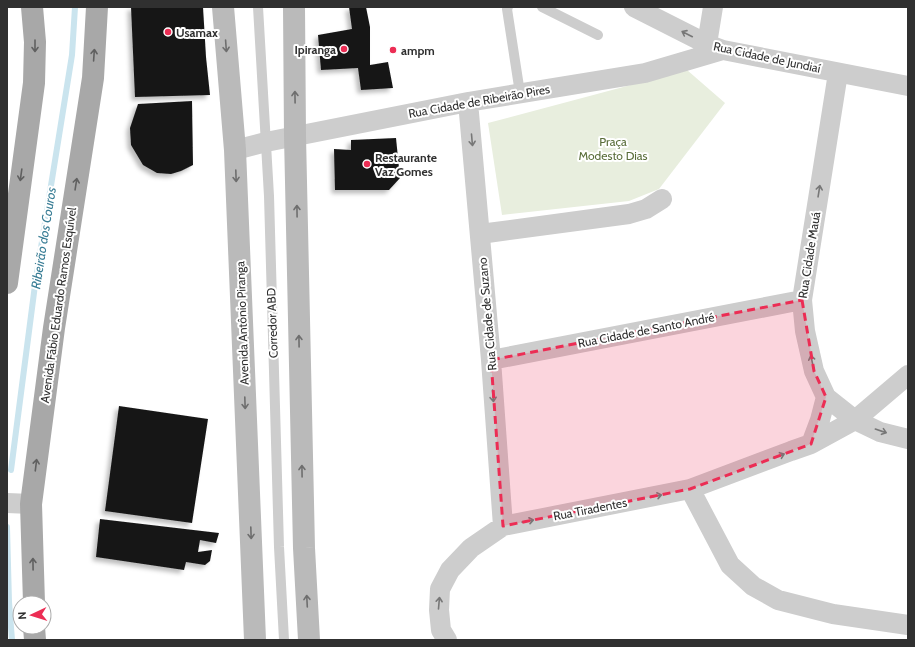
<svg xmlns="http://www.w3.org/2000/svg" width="915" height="647" font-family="Cabin,sans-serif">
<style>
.green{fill:#e8eede}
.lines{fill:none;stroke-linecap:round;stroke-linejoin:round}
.stream{stroke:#cae4ee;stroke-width:6}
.building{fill:#171717;filter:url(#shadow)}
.service{stroke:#cdcdcd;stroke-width:10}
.minor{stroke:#cdcdcd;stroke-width:20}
.secondary{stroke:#bababa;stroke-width:22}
.primary{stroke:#a8a8a8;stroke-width:22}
.oneway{stroke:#777}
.oneway2{stroke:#606060}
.oneway3{stroke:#6e6e6e}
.marked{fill:#ec2d54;fill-opacity:0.2;stroke:#ec2d54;stroke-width:3;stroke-dasharray:8 5;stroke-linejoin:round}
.poi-dot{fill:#ec2d54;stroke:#fff;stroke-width:1.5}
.labels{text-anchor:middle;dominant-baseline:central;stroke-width:4;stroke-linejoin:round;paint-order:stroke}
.poi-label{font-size:12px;font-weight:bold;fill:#303030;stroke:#fff;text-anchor:start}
.street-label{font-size:12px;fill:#303030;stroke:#fff}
.park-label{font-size:12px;fill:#5a6e3b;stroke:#fff}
.water-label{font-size:13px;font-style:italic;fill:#3a7e96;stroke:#fff}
</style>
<defs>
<filter id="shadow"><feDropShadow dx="-3.5" dy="3.5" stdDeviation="2" flood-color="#0004"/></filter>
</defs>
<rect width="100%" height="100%" fill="#fff"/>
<path class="green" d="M687 70 725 103 659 189 629 201 502 215 488 123Z"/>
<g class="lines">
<path class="stream" d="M11 470 35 285 72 55 75 7
M7 527 9 602 12 640"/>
</g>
<path class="building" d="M131 7H203L206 57 210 95 135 97Z
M349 7H366L370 27V65L388 62 393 88 361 90 358 68 321 70 318 35 352 29Z
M192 101 193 165 181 171 171 174 157 173 143 165 131 145 130 128 138 104Z
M396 138 400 178 389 190H335L334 149 351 150V140Z
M119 406 208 419 192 523 105 511Z
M100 519 219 533 216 543 200 540 198 552 212 550 210 561 205 565 186 562 184 570 96 557Z"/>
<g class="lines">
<path class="service" d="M258 7 269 196 279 547 284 640
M508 7 507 9 520 93
M542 7 598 35"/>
<path class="minor" d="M634 7 707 44 723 50 908 86
M707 44 713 7
M838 73 802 300 805 331 814 371 826 397 855 420 880 432 908 439
M468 102 491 360 503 526
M235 150 266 142 468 102 645 73 723 50
M480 234 629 214 646 209 662 199
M491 360 802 300
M811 444 820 420 826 397
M690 489 730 565 753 586 778 600 833 614 908 625
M7 503 31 504
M447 640 441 630 439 610 440 589 450 570 471 548 503 526 690 489 791 451 811 444 855 420 908 375"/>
<path class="secondary" d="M223 7 235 150 255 640
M294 7 295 136 304 548 309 640"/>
<path class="primary" d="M7 283 34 83 35 42 32 7
M34 603 31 504 54 328 93 78 97 7
M34 627 35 640"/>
</g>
<defs><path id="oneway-shaft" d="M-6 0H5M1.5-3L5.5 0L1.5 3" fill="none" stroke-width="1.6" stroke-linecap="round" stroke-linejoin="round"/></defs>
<g class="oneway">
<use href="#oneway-shaft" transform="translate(687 34) rotate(-153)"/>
<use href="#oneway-shaft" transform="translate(472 140) rotate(85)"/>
<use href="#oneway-shaft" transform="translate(819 191) rotate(-81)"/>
<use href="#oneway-shaft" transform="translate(812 361) rotate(-102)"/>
<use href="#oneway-shaft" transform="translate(493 396) rotate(86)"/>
<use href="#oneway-shaft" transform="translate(881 431) rotate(19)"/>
<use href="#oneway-shaft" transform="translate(779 456) rotate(-20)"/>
<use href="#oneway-shaft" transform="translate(656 496) rotate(-12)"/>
<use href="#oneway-shaft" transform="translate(528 521) rotate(-11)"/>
<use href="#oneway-shaft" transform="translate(439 603) rotate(-85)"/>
</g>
<g class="oneway2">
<use href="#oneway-shaft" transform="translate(35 46) rotate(90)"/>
<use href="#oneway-shaft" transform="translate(94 55) rotate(-86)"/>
<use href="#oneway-shaft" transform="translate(21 175) rotate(98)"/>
<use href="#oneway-shaft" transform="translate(76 184) rotate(-81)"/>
<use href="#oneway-shaft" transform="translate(36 465) rotate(-83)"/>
<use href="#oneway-shaft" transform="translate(33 564) rotate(-91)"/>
</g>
<g class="oneway3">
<use href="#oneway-shaft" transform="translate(226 46) rotate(86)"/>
<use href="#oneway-shaft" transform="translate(295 97) rotate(-91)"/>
<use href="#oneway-shaft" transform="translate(236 176) rotate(88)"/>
<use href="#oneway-shaft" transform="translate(297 211) rotate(-91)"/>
<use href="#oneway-shaft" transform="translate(299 341) rotate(-91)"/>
<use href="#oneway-shaft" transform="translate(245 403) rotate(88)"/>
<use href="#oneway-shaft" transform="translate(302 471) rotate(-91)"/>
<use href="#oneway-shaft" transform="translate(251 533) rotate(88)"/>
<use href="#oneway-shaft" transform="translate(307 601) rotate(-93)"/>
</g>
<path class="marked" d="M802 300 814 371 826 397 811 444 690 489 503 526 491 360Z"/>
<g class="poi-dot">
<circle cx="168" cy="32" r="4"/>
<circle cx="344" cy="49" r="4"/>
<circle cx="393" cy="50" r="4"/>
<circle cx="367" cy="164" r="4"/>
</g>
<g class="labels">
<g class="poi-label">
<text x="176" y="32">Usamax</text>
<text x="336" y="49" text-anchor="end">Ipiranga</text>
<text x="401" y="50">ampm</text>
<text x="375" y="157">Restaurante<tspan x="375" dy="14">Vaz Gomes</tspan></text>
</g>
<g class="street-label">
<text transform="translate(767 57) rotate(12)">Rua Cidade de Jundiaí</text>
<text transform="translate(479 101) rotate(-10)">Rua Cidade de Ribeirão Pires</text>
<text transform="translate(809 255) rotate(-81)">Rua Cidade Mauá</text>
<text transform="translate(58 305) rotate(-82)">Avenida Fábio Eduardo Ramos Esquível</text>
<text transform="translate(487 314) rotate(-95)">Rua Cidade de Suzano</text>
<text transform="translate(242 323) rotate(-92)">Avenida Antônio Piranga</text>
<text transform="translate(272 323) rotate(-92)">Corredor ABD</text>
<text transform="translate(646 330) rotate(-11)">Rua Cidade de Santo André</text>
<text transform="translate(590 509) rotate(-11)">Rua Tiradentes</text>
</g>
<g class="park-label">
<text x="613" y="141">Praça<tspan x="613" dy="14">Modesto Dias</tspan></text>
</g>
<g class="water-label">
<text transform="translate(43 238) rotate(-81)">Ribeirão dos Couros</text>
</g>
</g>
<rect width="915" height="647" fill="none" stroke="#303030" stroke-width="16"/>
<g transform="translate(32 615) rotate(266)"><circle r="19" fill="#ffffff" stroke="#acacac"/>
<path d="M0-3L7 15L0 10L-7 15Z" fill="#ec2d54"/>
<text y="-6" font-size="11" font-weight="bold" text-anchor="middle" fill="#303030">N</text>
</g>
</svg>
